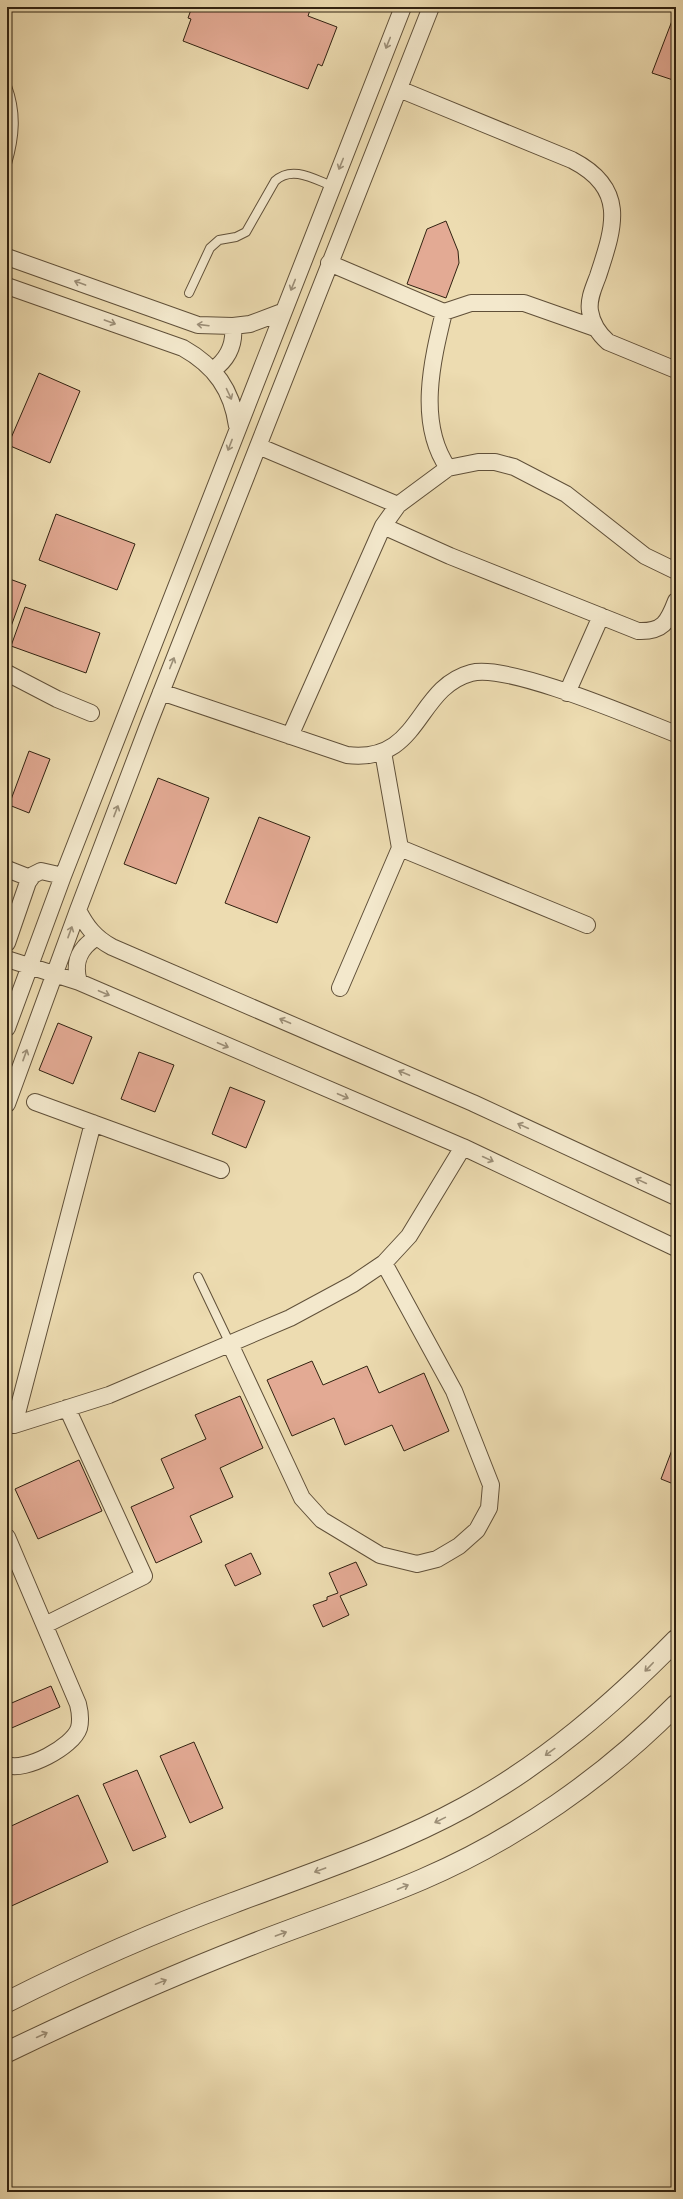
<svg xmlns="http://www.w3.org/2000/svg" width="683" height="2199" font-family="'Libre Bodoni',serif">
<style>
.building{fill:#e3aa94;stroke:#312211}
.lines{fill:none;stroke-linecap:round;stroke-linejoin:round}
.service-casing{stroke:#605039;stroke-width:10}
.minor-casing{stroke:#605039;stroke-width:18}
.tertiary-casing{stroke:#605039;stroke-width:22}
.service{stroke:#f3e8cc;stroke-width:8}
.minor{stroke:#f3e8cc;stroke-width:16}
.tertiary{stroke:#f3e8cc;stroke-width:20}
.oneway{stroke:#9c8f78}
</style>
<rect width="100%" height="100%" fill="#eddcb1"/>
<filter id="stains"><feTurbulence type="fractalNoise" baseFrequency=".005" numOctaves="4"/><feColorMatrix values="0 0 0 0 .2 0 0 0 0 .09 0 0 0 0 .02 0 0 0 .5 -.17"/></filter>
<radialGradient id="worn" r=".72"><stop offset=".6" stop-color="#630" stop-opacity="0"/><stop offset="1" stop-color="#630" stop-opacity=".3"/></radialGradient>
<path class="building" d="M192 7H311L308 16 337 27 322 66 318 64 308 89 183 41 191 19 188 18Z
M675 13 676 14V81L652 73Z
M446 221 458 251 459 263 446 298 407 284 427 229Z
M39 373 80 391 50 463 8 445Z
M56 514 135 544 117 590 39 560Z
M7 578 26 585 9 632H7Z
M25 607 100 633 86 673 11 646Z
M29 751 50 759 29 813 9 805Z
M158 778 209 798 176 884 124 864Z
M259 817 310 837 277 923 225 903Z
M58 1023 92 1037 73 1084 39 1070Z
M139 1052 174 1065 155 1112 121 1099Z
M230 1087 265 1101 246 1148 212 1134Z
M312 1361 323 1385 367 1366 379 1393 424 1373 449 1431 404 1451 392 1425 345 1445 334 1418 292 1436 267 1380Z
M240 1396 263 1448 220 1468 233 1497 190 1516 202 1542 156 1563 131 1507 174 1488 161 1459 206 1439 195 1415Z
M675 1442H676V1485L661 1479Z
M79 1460 102 1511 38 1539 15 1489Z
M251 1553 261 1574 235 1586 225 1565Z
M356 1562 367 1585 340 1596 349 1615 323 1627 313 1605 327 1600V1597L338 1593 329 1573Z
M51 1686 60 1707 7 1730V1705Z
M194 1742 223 1808 190 1823 160 1756Z
M137 1770 166 1837 133 1851 103 1784Z
M78 1795 108 1862 7 1908V1828Z"/>
<g class="lines">
<g class="service-casing">
<path id="service" d="M7 86C17 113 15 136 7 164
M189 293 210 248 219 240 236 237 246 232 275 181C292 165 314 179 332 186
M198 1277 230 1344"/>
</g>
<g class="minor-casing">
<path id="minor" d="M399 89 572 160C628 189 614 227 598 276 594 287 588 299 590 311 592 324 599 334 608 342L676 370
M7 257 198 325 233 326 250 324 282 312
M329 263 444 312 471 303H524L595 328
M7 286 183 348C215 366 232 390 237 426
M444 312C432 361 417 423 448 468
M213 370C228 359 235 345 233 326
M258 446 398 505
M383 526 450 556 638 631C663 632 668 622 676 601
M7 673 57 699 91 713
M161 692 347 755C421 764 415 688 471 673 508 663 635 718 676 734
M567 693 601 616
M290 736 383 526 398 505 448 468 478 462H495L514 467 566 494 645 556 676 571
M400 848 587 925
M7 869 30 878
M78 910C86 926 95 938 112 947L473 1103 676 1197
M7 943 28 882 33 875 41 871 63 876
M7 959 79 982 463 1147 676 1248
M79 982C73 963 79 948 97 937
M340 988 400 848 383 752
M7 1028 63 876 403 7
M35 1102 221 1170
M7 1104 78 910 149 723 431 7
M230 1344 302 1498 322 1520 380 1555 417 1564 437 1559 459 1546 477 1530 489 1508 491 1485 454 1391 384 1263
M7 1424 14 1425 109 1395 290 1318 353 1284 384 1263 409 1236 463 1147
M14 1425 93 1123
M7 1537 78 1704C80 1712 81 1720 79 1728 73 1747 25 1772 7 1765
M45 1625 144 1576 67 1408"/>
</g>
<g class="tertiary-casing">
<path id="tertiary" d="M7 2002C80 1965 157 1931 233 1903 312 1873 392 1847 465 1807 545 1763 613 1704 676 1640
M7 2052C86 2014 166 1978 248 1946 306 1923 365 1904 423 1879 516 1839 605 1777 676 1705"/>
</g>
<use href="#service" class="service"/>
<use href="#minor" class="minor"/>
<use href="#tertiary" class="tertiary"/>
</g>
<defs><path id="oneway-shaft" d="M-6 0H5M1.5-3L5.5 0L1.5 3" fill="none" stroke-width="1.6" stroke-linecap="round" stroke-linejoin="round"/></defs>
<g class="oneway">
<use href="#oneway-shaft" transform="translate(388 43) rotate(112)"/>
<use href="#oneway-shaft" transform="translate(341 164) rotate(112)"/>
<use href="#oneway-shaft" transform="translate(80 283) rotate(-160)"/>
<use href="#oneway-shaft" transform="translate(293 285) rotate(112)"/>
<use href="#oneway-shaft" transform="translate(110 322) rotate(20)"/>
<use href="#oneway-shaft" transform="translate(203 325) rotate(-173)"/>
<use href="#oneway-shaft" transform="translate(229 394) rotate(65)"/>
<use href="#oneway-shaft" transform="translate(230 445) rotate(111)"/>
<use href="#oneway-shaft" transform="translate(172 663) rotate(-68)"/>
<use href="#oneway-shaft" transform="translate(116 811) rotate(-69)"/>
<use href="#oneway-shaft" transform="translate(70 932) rotate(-70)"/>
<use href="#oneway-shaft" transform="translate(104 993) rotate(23)"/>
<use href="#oneway-shaft" transform="translate(285 1021) rotate(-157)"/>
<use href="#oneway-shaft" transform="translate(223 1045) rotate(23)"/>
<use href="#oneway-shaft" transform="translate(25 1055) rotate(-70)"/>
<use href="#oneway-shaft" transform="translate(404 1073) rotate(-157)"/>
<use href="#oneway-shaft" transform="translate(343 1096) rotate(23)"/>
<use href="#oneway-shaft" transform="translate(523 1126) rotate(-155)"/>
<use href="#oneway-shaft" transform="translate(488 1159) rotate(25)"/>
<use href="#oneway-shaft" transform="translate(641 1181) rotate(-155)"/>
<use href="#oneway-shaft" transform="translate(649 1667) rotate(134)"/>
<use href="#oneway-shaft" transform="translate(550 1752) rotate(144)"/>
<use href="#oneway-shaft" transform="translate(440 1820) rotate(154)"/>
<use href="#oneway-shaft" transform="translate(320 1870) rotate(160)"/>
<use href="#oneway-shaft" transform="translate(403 1887) rotate(-22)"/>
<use href="#oneway-shaft" transform="translate(281 1934) rotate(-20)"/>
<use href="#oneway-shaft" transform="translate(161 1982) rotate(-22)"/>
<use href="#oneway-shaft" transform="translate(42 2035) rotate(-25)"/>
</g>
<rect width="683" height="2199" fill="none" stroke="#eddcb1" stroke-width="24"/>
<rect x="8" y="8" width="667" height="2183" fill="none" stroke="#312211" stroke-width="2"/>
<rect x="12" y="12" width="659" height="2175" fill="none" stroke="#312211"/>
<rect width="100%" height="100%" filter="url(#stains)"/>
<rect width="100%" height="100%" fill="url(#worn)"/>
</svg>
